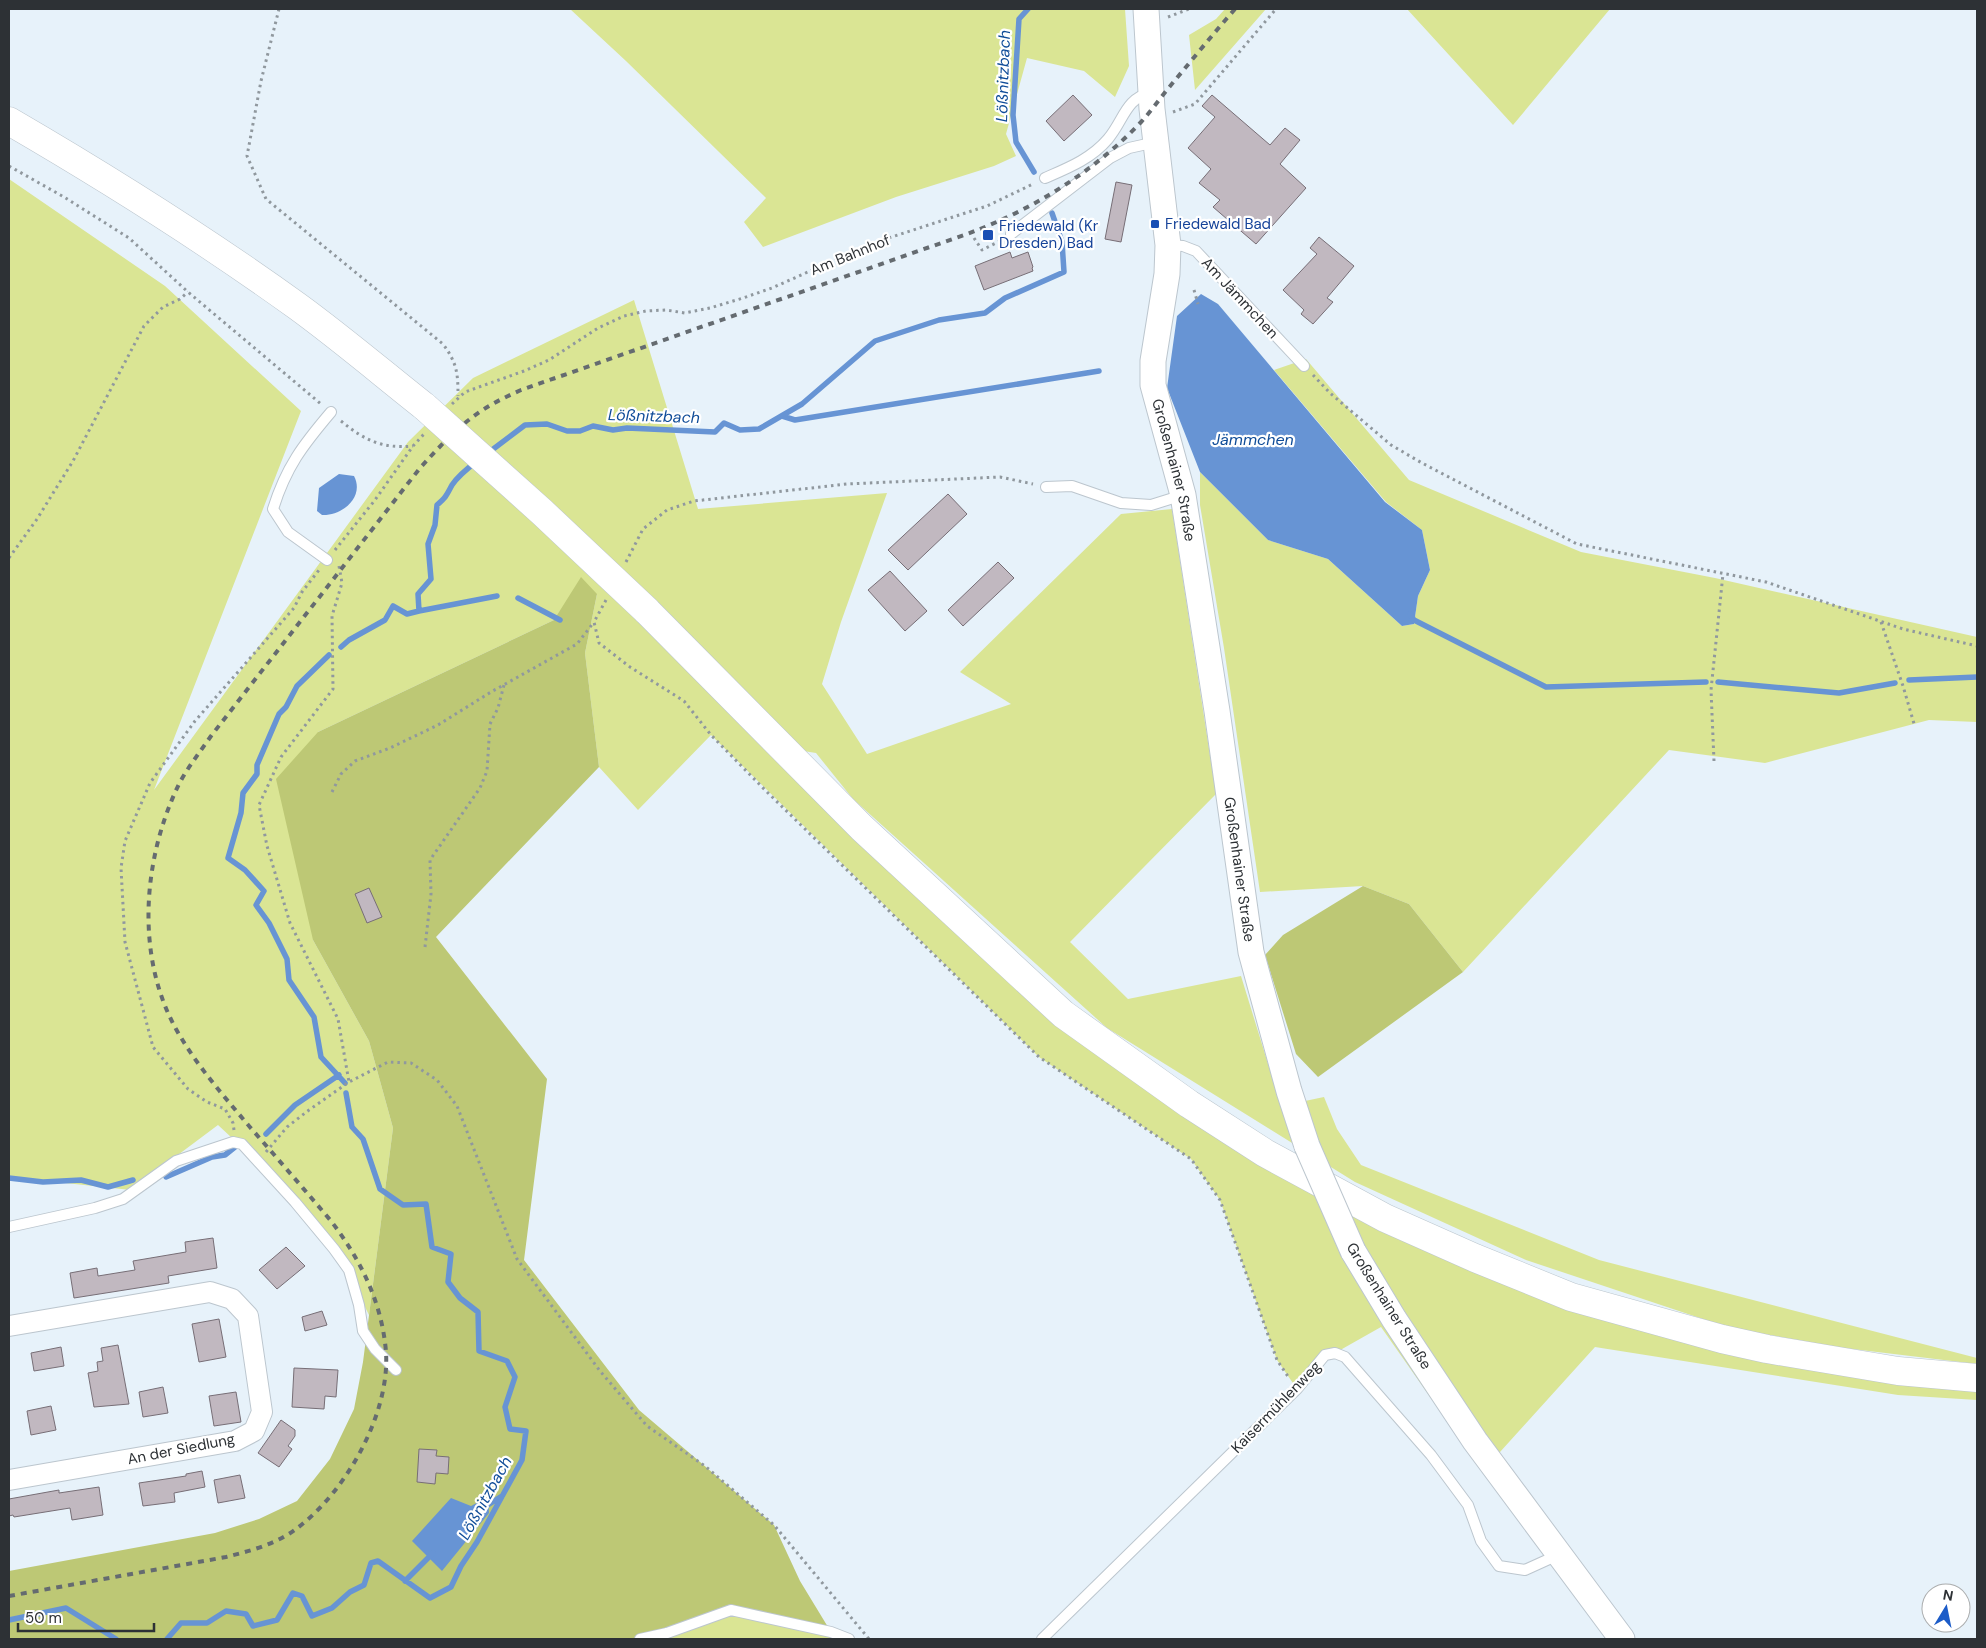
<svg xmlns="http://www.w3.org/2000/svg" width="1986" height="1648" font-family="'DM Sans',sans-serif">
<style>
.green{fill:#dae594}
.forest{fill:#bdc875}
.water{fill:#6794d4}
.lines{fill:none;stroke-linecap:round;stroke-linejoin:round}
.stream{stroke:#6794d4;stroke-width:5.5}
.building{fill:#c1b8c0;stroke:#776e76}
.service-casing{stroke:#bcc6ce;stroke-width:12}
.minor-casing{stroke:#bcc6ce;stroke-width:22}
.tertiary-casing{stroke:#bcc6ce;stroke-width:27}
.secondary-casing{stroke:#bcc6ce;stroke-width:29}
.path{stroke:#90989e;stroke-width:3;stroke-dasharray:2.5 4;stroke-linecap:butt}
.service{stroke:#fff;stroke-width:10}
.minor{stroke:#fff;stroke-width:20}
.tertiary{stroke:#fff;stroke-width:25}
.secondary{stroke:#fff;stroke-width:28}
.rail{stroke:#656b70;stroke-width:4;stroke-dasharray:6 6;stroke-linecap:butt}
.tertiary-bridge-casing{stroke:#bcc6ce;stroke-width:27;stroke-linecap:butt}
.secondary-bridge-casing{stroke:#bcc6ce;stroke-width:29;stroke-linecap:butt}
.tertiary-bridge{stroke:#fff;stroke-width:25}
.secondary-bridge{stroke:#fff;stroke-width:28}
.transit-dot{fill:#1a4fb4;stroke:#fff;stroke-width:2}
.labels{text-anchor:middle;dominant-baseline:central;stroke-width:4.5;stroke-linejoin:round;paint-order:stroke}
.transit-label{font-size:15px;fill:#164399;stroke:#fff;text-anchor:start}
.street-label{font-size:15px;fill:#2d3135;stroke:#fff}
.water-label{font-size:16px;font-style:italic;fill:#0f4c98;stroke:#fff}
</style>
<rect width="100%" height="100%" fill="#e7f2fa"/>
<path class="green" d="M570 9H1125L1129 66 1115 97 1084 71 1027 58 1006 134 1016 156 994 166 896 197 763 247 744 222 766 198 626 61Z
M1225 9H1266L1195 90 1189 35 1216 19Z
M1407 9H1610L1513 125Z
M9 179 165 286 301 411 154 790 408 442 473 378 634 300 698 509 887 493 841 622 822 684 867 754 1011 704 960 672 1121 514 1172 509 1216 794 1070 942 1128 999 1241 976 1281 1106 1324 1097 1337 1129 1361 1165 1599 1260 1977 1358V1364L1844 1348 1730 1328 1526 1260 1355 1182 1107 1028 853 799 816 753 766 745 1177 1107 1545 1300 1977 1389V1400L1898 1395 1595 1347 1500 1452 1468 1451 1381 1327 1335 1353 1325 1355 1297 1389 1277 1360 1220 1200 1191 1159 1039 1057 711 735 638 810 599 767 585 653 597 594 554 620 318 732 313 940 369 1041 393 1128 369 1315 342 1261 261 1165 218 1125 131 1190 9 1177Z
M1306 359 1409 480 1581 552 1715 578 1977 637V722L1929 720 1765 763 1669 750 1463 972 1409 904 1363 886 1260 892 1224 648 1200 505V472L1268 540 1328 559 1402 626 1414 624 1418 596 1430 570 1422 530 1386 502 1274 370Z
M731 1610 849 1639H640Z"/>
<path class="forest" d="M581 577 597 594 585 653 599 767 436 937 547 1079 524 1260 639 1410 774 1525 800 1581 831 1632 731 1610 640 1639H9V1571L215 1533 259 1519 297 1501 330 1459 354 1409 363 1362 393 1128 369 1041 313 940 276 779 318 732 554 620Z
M1363 886 1409 904 1463 972 1318 1077 1296 1054 1265 955 1283 935Z"/>
<path class="water" d="M1201 294 1218 304 1385 502 1422 530 1430 570 1418 596 1414 624 1402 626 1328 559 1268 540 1200 472 1167 388 1177 316Z
M339 474 354 476C365 497 342 516 322 515L317 511 319 488Z
M488 1497 489 1513 442 1571 412 1541 451 1498 471 1506Z"/>
<g class="lines">
<path class="stream" d="M1028 9 1019 19 1013 115 1016 142 1034 172
M782 416 795 420 1099 371
M488 453 525 425 547 424 567 431H580L593 426 613 430 627 428 715 432 724 423 740 430 759 429 802 404 875 341 939 320 985 313 1005 298 1064 272 1062 242 1052 213
M518 598 560 620
M419 611 497 596
M1410 614 1414 620 1546 687 1706 682
M341 647 349 640 385 620 393 606 407 614 419 611 418 594 431 579 428 544 435 525 437 505C447 496 446 496 452 485 458 476 468 468 476 462
M329 655 297 686 286 707 279 714 257 765V774L243 793 241 813 228 858 245 870 264 891 256 905 269 923 287 959 289 980 314 1017 321 1057 345 1083
M1909 680 1977 677
M1718 682 1839 693 1895 683
M266 1134 295 1105 339 1075
M166 1177 212 1157 225 1155 235 1147
M9 1178 43 1182 81 1180 108 1187 133 1180
M483 1508 502 1496
M405 1581 433 1553
M9 1620 66 1608 116 1639
M167 1639 181 1623H207L226 1611 246 1614 253 1626 277 1620 293 1593 302 1596 312 1616 332 1608 350 1592 364 1585 371 1563 378 1561 430 1598 451 1587 461 1566 477 1542 522 1460 526 1431 510 1429 505 1407 515 1377 507 1361 479 1351 478 1312 460 1298 448 1282 451 1254 432 1247 426 1204 403 1205 380 1189 363 1139 352 1127 346 1093"/>
</g>
<path class="building" d="M1073 95 1092 115 1064 141 1046 121Z
M1212 95 1270 145 1285 128 1300 140 1280 164 1306 188 1256 244 1213 207 1220 200 1199 183 1211 169 1188 148 1215 117 1202 106Z
M1116 182 1132 185 1121 242 1105 239Z
M1319 237 1354 266 1327 298 1333 302 1313 324 1301 314 1304 310 1283 290 1317 254 1310 248Z
M1010 252 1012 258 1028 252 1033 267 1032 268 1033 271 984 290 975 266Z
M948 494 967 514 908 570 888 550Z
M998 562 1014 578 963 626 948 610Z
M890 571 927 611 905 631 868 590Z
M369 888 382 917 367 923 355 894Z
M213 1238 217 1268 168 1276 169 1283 74 1298 70 1273 97 1268 98 1276 135 1270 133 1261 186 1252 185 1242Z
M286 1247 305 1266 277 1289 259 1270Z
M322 1311 327 1325 305 1331 302 1317Z
M219 1319 226 1357 199 1362 192 1324Z
M118 1345 129 1404 94 1407 88 1373 98 1371 97 1362 103 1361 101 1348Z
M61 1347 64 1366 34 1371 31 1353Z
M294 1368 338 1370 336 1397 325 1396 324 1409 292 1407Z
M163 1387 168 1413 143 1417 139 1392Z
M236 1392 241 1422 214 1426 209 1396Z
M51 1406 56 1430 31 1435 27 1411Z
M281 1420 295 1430V1436L288 1446 292 1449 279 1467 258 1453Z
M419 1449 437 1450 436 1456 449 1457 448 1474 436 1473 435 1484 417 1482Z
M202 1471 205 1487 174 1493 175 1502 143 1506 139 1483 186 1476V1474Z
M240 1475 245 1498 218 1503 214 1480Z
M99 1487 103 1515 72 1520 70 1508 14 1517 13 1515 9 1516V1499L59 1490V1493Z"/>
<g class="lines">
<g class="service-casing">
<path id="service" d="M1045 178C1068 168 1091 159 1108 139 1124 120 1125 99 1151 92
M1011 234 1110 158 1129 148 1156 142
M1168 245 1183 246 1196 251 1304 366
M1046 487 1072 486 1121 503 1151 505 1183 495
M327 560 288 532 273 509C286 467 303 445 331 412
M9 1227 95 1208 123 1199 176 1161 233 1142 242 1144 295 1202 334 1249 349 1270 359 1305 363 1331 375 1349 396 1370
M640 1639 667 1633 731 1610 831 1632 849 1639
M1042 1639 1297 1389 1325 1355 1335 1353 1345 1357 1431 1455 1468 1505 1481 1541 1499 1566 1525 1570 1558 1555"/>
</g>
<g class="minor-casing">
<path id="minor" d="M9 1326 210 1292 232 1299 248 1316 262 1412 254 1431 235 1441 9 1480"/>
</g>
<g class="tertiary-casing">
<g id="tertiary">
<path id="s1" d="M1146 9 1152 109 1168 245 1167 274 1153 361V385L1183 495 1217 711 1251 952 1289 1091 1307 1146"/>
<path d="M1353 1251 1394 1319 1475 1441 1622 1639"/>
</g>
</g>
<g class="secondary-casing">
<path id="secondary" d="M9 121C107 178 204 239 297 306 341 338 382 373 425 407
M646 610 862 828 1063 1014 1189 1104 1265 1153 1385 1218 1475 1258 1571 1297 1722 1339 1767 1349 1898 1371 1977 1378"/>
</g>
<path class="path" d="M279 9 261 81 247 156 266 199 443 344C457 363 458 373 458 396
M1168 17 1189 9
M1173 112 1195 104 1276 9
M9 166 64 197 129 238 188 292 321 404
M974 238 982 250 1000 241
M1194 290 1198 304
M1313 375 1330 393 1391 445 1422 463 1577 544 1766 582 1903 629 1977 646
M452 404 465 392 524 371 549 360 598 328 624 316 646 311 666 310 685 313 710 308 743 298 772 288 873 243 987 206 1033 184
M341 421C364 440 382 449 413 446
M335 550 375 500 413 446 424 434
M9 558 37 519 73 461 144 326 163 307 180 299 188 292
M626 562 643 529 667 510 694 501 847 484 1000 477 1033 484
M339 566 342 583 332 616 333 689 281 757 259 805 267 846 290 923 338 1019 349 1082
M606 600 594 622 599 643 630 667 684 701 711 735 766 791 1039 1057 1191 1159 1220 1200 1277 1360 1289 1378
M1881 622 1903 686 1915 727
M1714 761 1711 690 1723 574
M332 792 341 774 355 761 390 748 438 725 491 692 577 644 594 622
M425 947 431 894 430 860 480 788 487 771 490 724 498 708 504 685
M234 1130 233 1123 225 1109 207 1102 188 1089 153 1047 125 942 121 868 125 841 150 783 195 721 294 608 302 592 319 570
M266 1152 287 1127 309 1110 349 1082 388 1062 411 1063 437 1080 457 1106 517 1259 600 1371 647 1426 705 1466 774 1525 869 1639"/>
<use href="#service" class="service"/>
<use href="#minor" class="minor"/>
<use href="#tertiary" class="tertiary"/>
<use href="#secondary" class="secondary"/>
<path class="rail" d="M9 1596 226 1557C250 1551 276 1544 296 1529 345 1493 390 1415 386 1352 382 1303 361 1260 331 1221 304 1189 277 1158 249 1126 223 1095 196 1065 176 1029 135 955 143 858 179 784 188 767 200 752 211 736L420 468C441 445 462 422 489 406 499 400 510 395 521 390L967 234C1032 210 1094 172 1142 121 1152 110 1161 97 1171 85 1192 60 1213 34 1235 9"/>
<g class="tertiary-bridge-casing">
<path id="tertiary-bridge" d="M1307 1146 1353 1251"/>
</g>
<g class="secondary-bridge-casing">
<path id="secondary-bridge" d="M425 407 542 512 646 610"/>
</g>
<use href="#tertiary-bridge" class="tertiary-bridge"/>
<use href="#secondary-bridge" class="secondary-bridge"/>
</g>
<g class="transit-dot">
<rect x="1150" y="219" width="10" height="10" rx="2.5"/>
<rect x="982" y="229" width="12" height="12" rx="2.5"/>
</g>
<g class="labels">
<g class="transit-label">
<text x="1165" y="224">Friedewald Bad</text>
<text x="999" y="226">Friedewald (Kr<tspan x="999" dy="17">Dresden) Bad</tspan></text>
</g>
<g class="street-label">
<text transform="translate(850 255) rotate(-22)">Am Bahnhof</text>
<text transform="translate(1240 298) rotate(47)">Am Jämmchen</text>
<text stroke="none"><textPath href="#s1" startOffset="466">Großenhainer Straße</textPath></text>
<text stroke="none"><textPath href="#s1" startOffset="871">Großenhainer Straße</textPath></text>
<text transform="translate(1389 1306) rotate(58)">Großenhainer Straße</text>
<text transform="translate(1276 1407) rotate(-46)">Kaisermühlenweg</text>
<text transform="translate(181 1449) rotate(-11)">An der Siedlung</text>
</g>
<g class="water-label">
<text transform="translate(1003 76) rotate(-88)">Lößnitzbach</text>
<text transform="translate(654 416) rotate(2)">Lößnitzbach</text>
<text x="1253" y="439">Jämmchen</text>
<text transform="translate(485 1498) rotate(-61)">Lößnitzbach</text>
</g>
</g>
<rect width="1986" height="1648" fill="none" stroke="#2d3135" stroke-width="20"/>
<g transform="translate(1946 1608) rotate(10)"><circle r="24" fill="#ffffff" stroke="#abadae"/>
<path d="M0-4L9 19L0 12L-9 19Z" fill="#1c5cc8"/>
<text y="-8" font-size="14" font-weight="bold" text-anchor="middle" fill="#2d3135">N</text>
</g>
<path d="M18 1623v8h136v-8" fill="none" stroke="#2d3135" stroke-width="2.5"/>
<text x="25" y="1623" font-size="15" fill="#2d3135" stroke="#ffffff" stroke-width="4" paint-order="stroke">50 m</text>
</svg>
